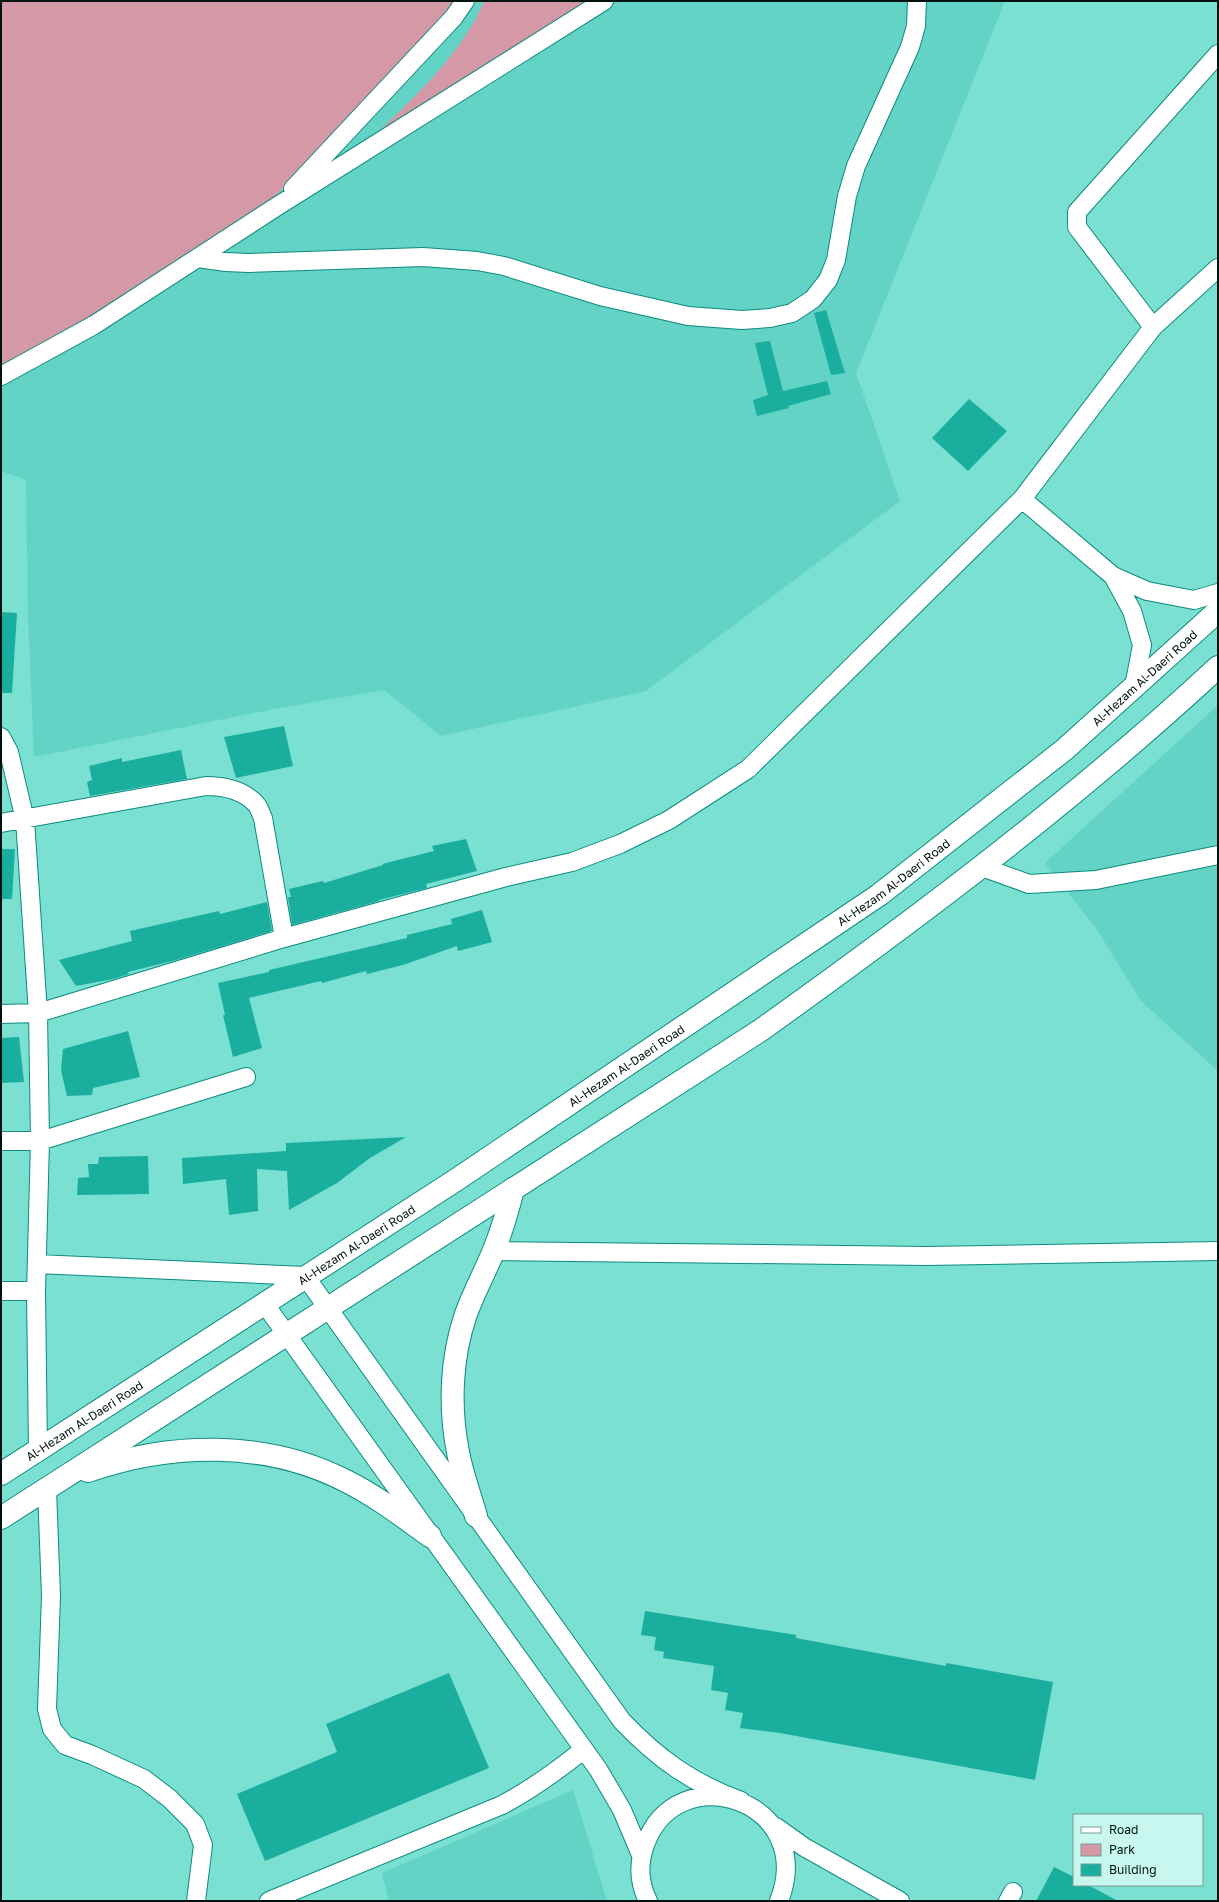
<svg xmlns="http://www.w3.org/2000/svg" width="1219" height="1902" font-family="'Golos Text',sans-serif">
<style>
.built{fill:#62d3c4}
.green{fill:#d498a6}
.building{fill:#1aae9f}
.lines{fill:none;stroke-linecap:round;stroke-linejoin:round}
.minor-casing{stroke:#0e8b7f;stroke-width:20}
.major-casing{stroke:#0e8b7f;stroke-width:24}
.minor{stroke:#fff;stroke-width:18}
.major{stroke:#fff;stroke-width:22}
.labels{text-anchor:middle;dominant-baseline:central;stroke-width:3.5;stroke-linejoin:round;paint-order:stroke}
.street-label{font-size:12px;fill:#00120f;stroke:#c8f7ef}
</style>
<rect width="100%" height="100%" fill="#79e0d2"/>
<path class="built" d="M1 1H1005L856 373 900 501 646 691 441 736 384 690 274 709 34 757 28 617 26 480 1 471Z
M1218 705V1071L1141 1001 1096 928 1045 863Z
M573 1790 607 1901H389L382 1873Z"/>
<path class="green" d="M1 1H465L324 150 208 259 1 383Z
M484 1H611L349 159C395 115 460 61 484 1Z"/>
<path class="building" d="M826 310 845 373 831 375 814 313Z
M770 341 783 391 827 381 831 394 788 406 789 408 757 416 753 400 768 395 755 343Z
M969 399 1007 431 968 471 932 438Z
M1 612 17 613 12 693H1Z
M284 726 293 766 236 778 224 737Z
M181 750 187 779 90 796 87 782 92 780 89 766 122 758V762Z
M466 839 477 871 426 884 427 888 379 900V901L292 925 288 897H291L289 889 323 881 324 883 383 865 382 864 434 851 432 846Z
M1 849H15L12 899H1Z
M267 902 272 931 176 960 128 972 129 974 113 979 76 986 59 960 132 941 130 931 219 911 220 914Z
M482 910 492 942 458 951 457 946 403 965 367 974 366 971 322 983 321 981 249 998 262 1048 233 1057 223 1015H225L218 983 269 972V970L407 938V935L452 924 451 919Z
M128 1031 140 1077 93 1088 92 1095 67 1096 61 1070 63 1049Z
M19 1037 24 1082 1 1083V1038Z
M406 1137 370 1158 337 1183 289 1210 287 1171 257 1169 258 1211 229 1215 226 1179 183 1184 182 1158 286 1151V1143Z
M148 1156 149 1194 77 1195 78 1178 89 1177 88 1164H98L99 1157Z
M645 1611 796 1635V1638L946 1666V1663L1053 1682 1035 1780 780 1733 740 1728 743 1713 725 1710 728 1693 711 1690 714 1666 663 1658 664 1652 654 1650 656 1637 641 1635Z
M449 1673 489 1768 265 1861 237 1794 337 1752 326 1724Z
M1054 1867 1074 1877V1885H1088L1118 1901H1036Z"/>
<g class="lines">
<g class="minor-casing">
<path id="minor" d="M293 189 454 17 465 1
M198 258 226 262 249 263 423 257 477 261 504 266 600 296 688 316 742 320 770 318 792 313 813 299 828 280 836 260 847 196 856 166 910 47 916 26 917 1
M1153 327 1077 227V212L1218 54
M1 376 94 325 276 207 604 1
M1022 499 1113 576 1147 591 1194 600 1218 593
M1113 576 1132 611 1142 645 1134 687
M1 737 9 752 25 820 38 1013 40 1141 36 1291 38 1450
M1 823 206 786C224 786 243 790 256 804 259 807 261 814 263 818L284 938
M982 867 1029 884 1096 880 1218 855
M1 1014 38 1013 284 938 506 877 572 862 620 844 669 820 748 769 1022 499 1153 327 1218 268
M1 1141H40L246 1077
M494 1251 926 1256 1218 1251
M37 1264 305 1276 622 1721C658 1759 692 1783 741 1801
M1 1291H36
M264 1303 598 1769 622 1810 641 1855
M47 1489 51 1596 47 1709 52 1729 65 1745 92 1755 144 1779 169 1798 195 1824 203 1845 196 1901
M776 1827 804 1847 900 1901
M269 1901 502 1805C532 1789 557 1771 583 1750
M648 1901C639 1883 638 1864 645 1845 677 1754 818 1801 779 1901
M1008 1901 1013 1892"/>
</g>
<g class="major-casing">
<g id="major">
<path d="M88 1471C171 1442 266 1440 346 1481 376 1496 402 1516 430 1536"/>
<path id="s1" d="M1 1474 456 1180 879 895 1064 750 1218 611"/>
<path d="M476 1516C470 1495 462 1474 458 1452 449 1407 451 1357 466 1314 474 1292 485 1272 494 1250 502 1230 508 1210 513 1189"/>
<path d="M1 1518 761 1030C919 917 1076 799 1218 667"/>
</g>
</g>
<use href="#minor" class="minor"/>
<use href="#major" class="major"/>
</g>
<g class="labels">
<g class="street-label">
<text stroke="none"><textPath href="#s1" startOffset="1395">Al-Hezam Al-Daeri Road</textPath></text>
<text stroke="none"><textPath href="#s1" startOffset="1071">Al-Hezam Al-Daeri Road</textPath></text>
<text stroke="none"><textPath href="#s1" startOffset="747">Al-Hezam Al-Daeri Road</textPath></text>
<text stroke="none"><textPath href="#s1" startOffset="423">Al-Hezam Al-Daeri Road</textPath></text>
<text stroke="none"><textPath href="#s1" startOffset="99">Al-Hezam Al-Daeri Road</textPath></text>
</g>
</g>
<rect width="1219" height="1902" fill="none" stroke="#00120f" stroke-width="4"/>
<rect x="1073" y="1814" width="130" height="72" fill="#c8f7ef" stroke="#789b95"/>
<rect x="1081" y="1827" width="20" height="6" fill="#ffffff" stroke="#789b95"/>
<text x="1109" y="1834" font-size="12" fill="#00120f">Road</text>
<rect x="1081" y="1844" width="20" height="12" fill="#d498a6" stroke="#789b95"/>
<text x="1109" y="1854" font-size="12" fill="#00120f">Park</text>
<rect x="1081" y="1864" width="20" height="12" fill="#1aae9f" stroke="#789b95"/>
<text x="1109" y="1874" font-size="12" fill="#00120f">Building</text>
</svg>
